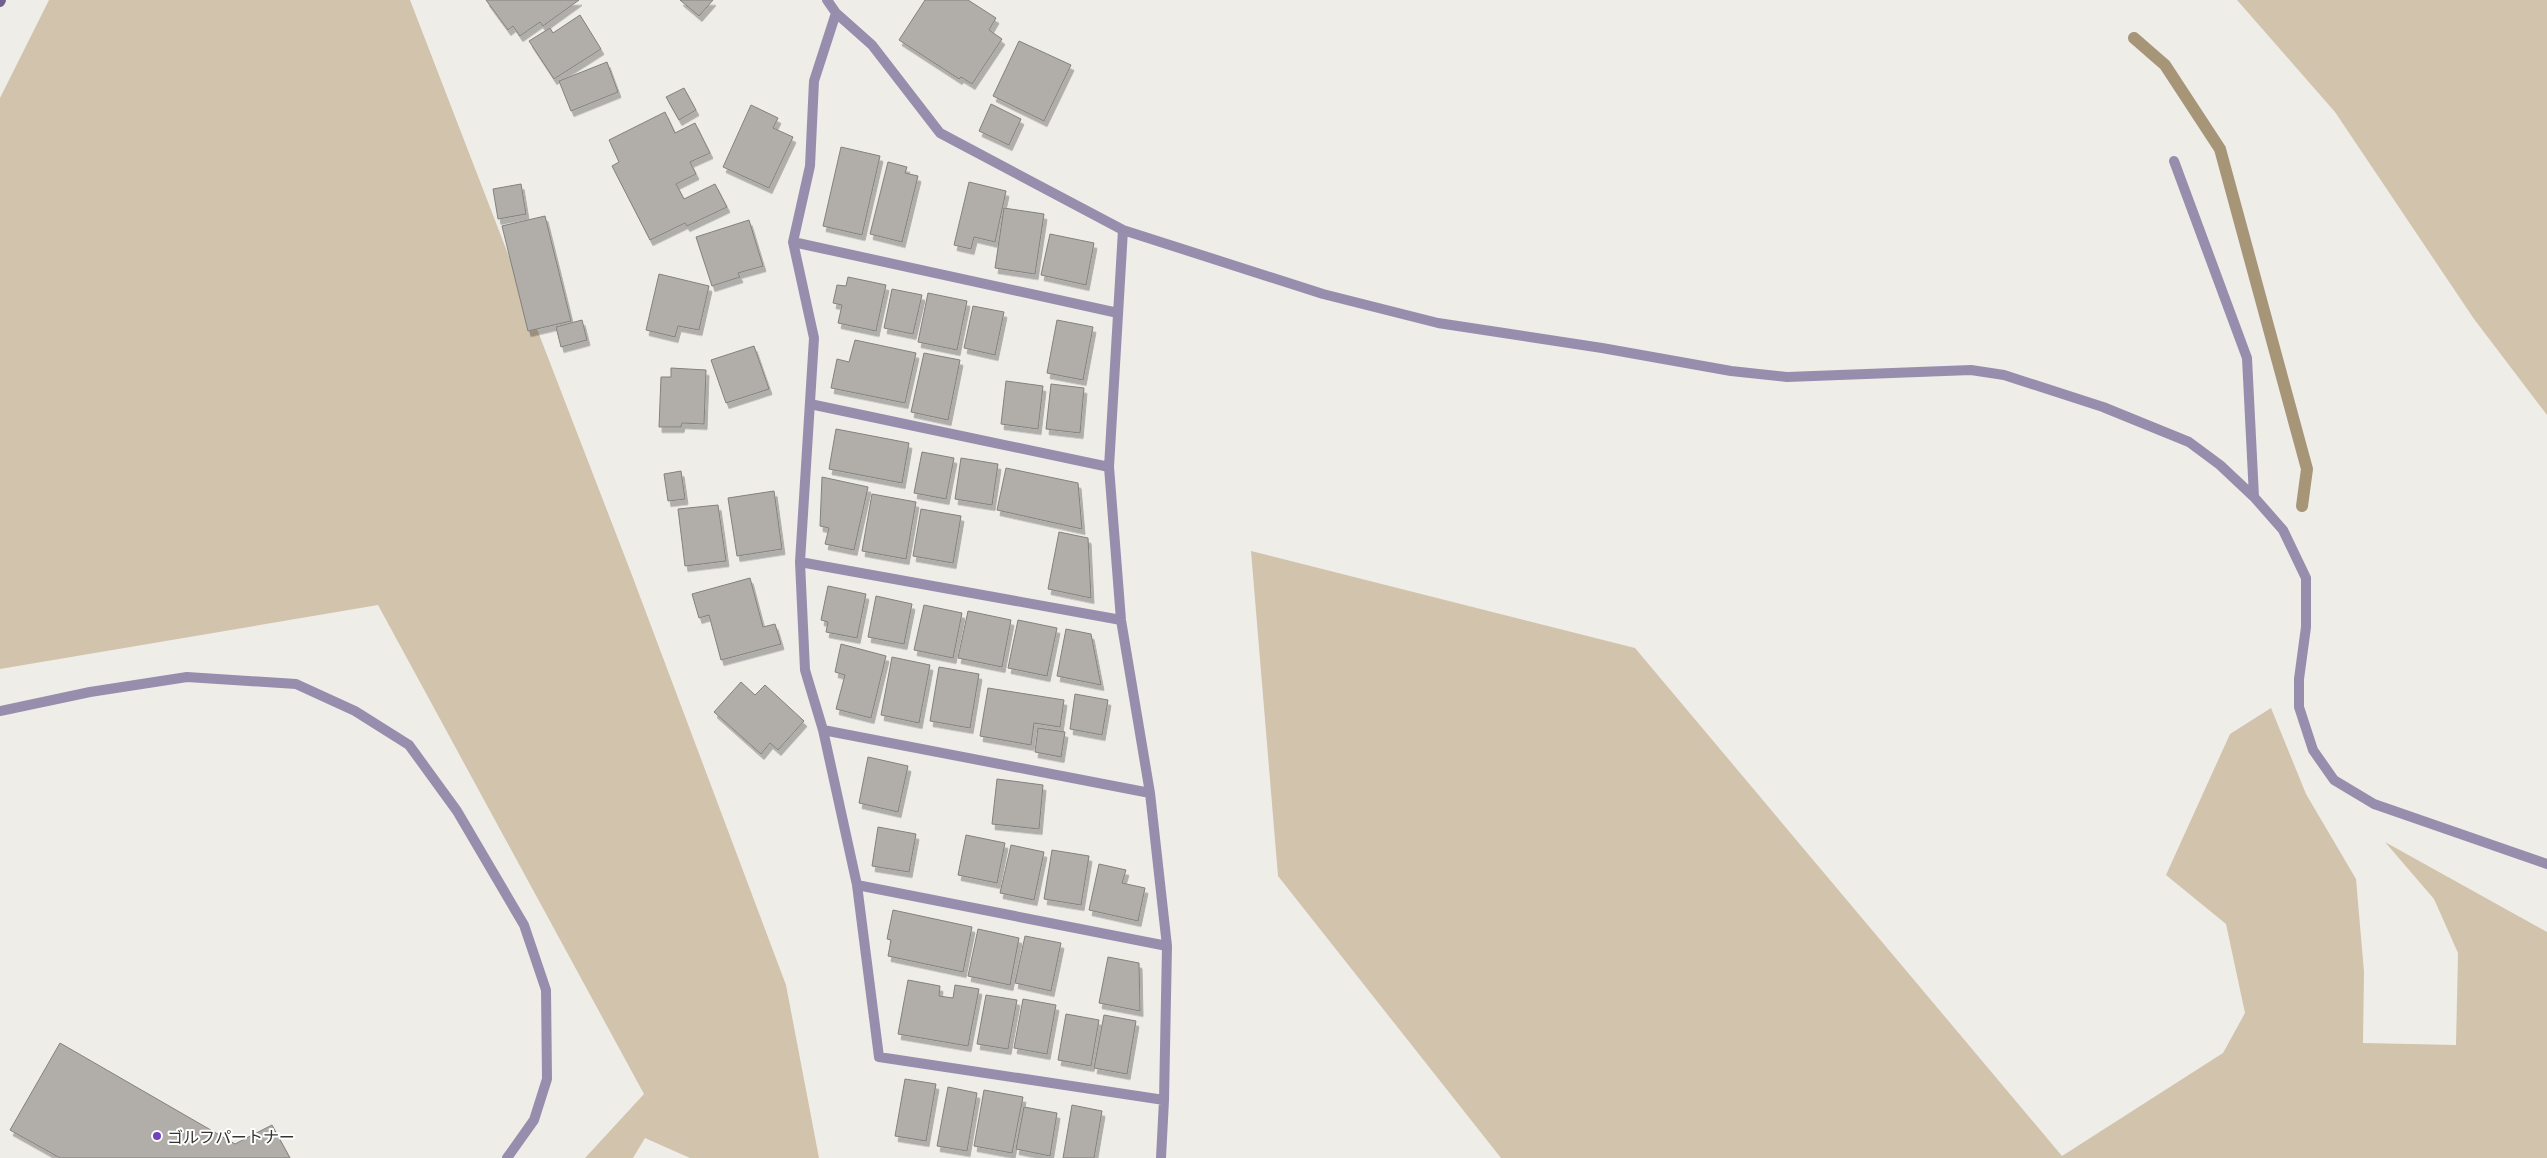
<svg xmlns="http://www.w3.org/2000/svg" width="2547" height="1158" font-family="Lato,'Noto Sans JP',sans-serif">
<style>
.green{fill:#d2c3ac}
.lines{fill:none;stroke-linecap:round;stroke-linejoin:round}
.stream{stroke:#a79578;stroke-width:12}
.building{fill:#b1aeaa;stroke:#83817d;filter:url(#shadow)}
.lane{stroke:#978eae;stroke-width:10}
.street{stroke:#978eae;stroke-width:10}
.secondary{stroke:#6f608e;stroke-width:10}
.poi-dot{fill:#7343bb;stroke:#fff;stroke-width:2}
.labels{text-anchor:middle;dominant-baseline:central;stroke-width:4;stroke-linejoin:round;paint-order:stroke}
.poi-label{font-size:16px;fill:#353432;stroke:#fff;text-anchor:start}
</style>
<defs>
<filter id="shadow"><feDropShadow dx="3" dy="5.5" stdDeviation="0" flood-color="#0004"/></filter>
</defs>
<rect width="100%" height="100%" fill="#efede8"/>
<path class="green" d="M49 0H410L630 570 786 985 819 1158H690L645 1138 633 1158H585L644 1094 378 605 0 669V98Z
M2237 0H2547V415L2474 319 2335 112Z
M1251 551 1635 648 2062 1156 2223 1053 2245 1013 2226 924 2166 875 2230 734 2271 708 2306 794 2356 879 2364 972 2363 1043 2456 1045 2458 953 2434 899 2385 842 2547 932V1158H1501L1278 876Z"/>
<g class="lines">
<path class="stream" d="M2134 38 2165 65 2220 149 2307 469 2302 506"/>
</g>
<path class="building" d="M486 0H579L543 26 540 22 520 36 513 26 508 30Z
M680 0H713L699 16Z
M925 0H968L996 18 989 30 1002 39 972 84 961 77 959 79 899 40Z
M580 15 601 49 554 79 529 41 550 28 553 33Z
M1019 41 1071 65 1044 121 993 96Z
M607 62 618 92 571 111 559 81Z
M684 88 696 110 679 120 666 97Z
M991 104 1021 119 1009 145 979 131Z
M751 105 778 118 773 128 793 137 769 188 723 167Z
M665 112 675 133 695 123 710 153 690 162 696 174 676 184 684 199 715 184 727 207 687 226 685 223 650 240 612 166 619 162 609 140Z
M841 147 880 156 862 235 823 226Z
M888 162 907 167 905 173 918 176 902 242 870 234Z
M969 182 1006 191 995 242 974 237 971 249 954 245Z
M521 184 526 214 498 219 493 189Z
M1004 208 1044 214 1035 274 995 268Z
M545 216 571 321 528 331 502 226Z
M749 220 763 266 738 273 740 277 712 286 696 237Z
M1050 234 1094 243 1086 285 1041 275Z
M659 274 709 286 699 330 678 326 675 337 646 330Z
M848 277 886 285 876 331 838 323 842 305 833 303 837 285 846 286Z
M892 289 922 295 913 334 884 328Z
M928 293 967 301 957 350 918 342Z
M973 306 1004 312 995 355 964 348Z
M582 320 587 340 561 347 556 327Z
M1057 320 1093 327 1083 380 1047 373Z
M855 340 916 353 905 403 831 388 837 359 849 362Z
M754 346 769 389 726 403 711 360Z
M924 353 960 360 948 420 911 412Z
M671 368 706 370 704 424 682 423 681 427H659L661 377H671Z
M1006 381 1043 386 1038 429 1001 424Z
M1051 384 1084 388 1080 433 1046 429Z
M836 429 909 443 902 483 829 469Z
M922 452 954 458 946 499 914 493Z
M961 458 998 464 992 505 955 499Z
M1006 468 1078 483 1082 529 997 510Z
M681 471 685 499 668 501 664 474Z
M822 477 868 487 854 550 825 544 829 528 820 526Z
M774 491 782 549 737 556 728 498Z
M872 494 916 502 906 559 862 551Z
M718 505 726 561 685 566 678 509Z
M921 509 961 516 953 563 913 556Z
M1059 532 1088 538 1091 598 1048 589Z
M750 578 763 627 775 624 781 644 721 660 709 615 699 618 692 594Z
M828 586 866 594 857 638 826 632 828 622 821 620Z
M876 596 912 604 904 644 868 637Z
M924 605 962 613 953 658 914 650Z
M968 611 1011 620 1002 667 958 658Z
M1018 620 1057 628 1047 676 1008 668Z
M1066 629 1091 634 1101 685 1057 676Z
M841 644 886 656 871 718 836 709 845 675 835 672Z
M892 657 930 665 919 723 881 715Z
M939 667 979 674 970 728 930 721Z
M741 682 755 695 765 685 804 721 778 750 770 743 761 754 714 712Z
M988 688 1064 700 1060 727 1034 723 1031 745 980 736Z
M1075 694 1108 700 1102 735 1070 729Z
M1038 728 1065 732 1061 757 1035 752Z
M868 757 908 766 898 812 859 803Z
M997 779 1043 785 1039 829 992 824Z
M878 827 916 834 909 872 872 866Z
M966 835 1005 843 997 883 958 875Z
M1011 845 1044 852 1034 900 1000 893Z
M1052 850 1089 856 1081 905 1044 899Z
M1099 864 1126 870 1122 883 1145 888 1138 921 1089 910Z
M893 910 972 927 963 972 888 956 891 940 887 939Z
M978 929 1019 938 1010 985 968 976Z
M1025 936 1061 943 1051 991 1015 983Z
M1108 957 1139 963 1140 1011 1099 1003Z
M908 980 940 986 939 996 953 998 955 985 979 989 968 1046 898 1034Z
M986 995 1017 1000 1008 1049 977 1044Z
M1023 999 1056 1005 1047 1054 1014 1048Z
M1066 1014 1099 1020 1091 1066 1058 1060Z
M1104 1015 1136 1021 1127 1074 1094 1068Z
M60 1043 235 1144 272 1125 290 1158H60L10 1130Z
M905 1079 936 1084 926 1141 895 1136Z
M948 1087 977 1093 967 1151 937 1146Z
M984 1090 1023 1097 1012 1153 974 1146Z
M1072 1105 1102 1111 1094 1158H1063Z
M1024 1107 1057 1113 1050 1156 1016 1149Z"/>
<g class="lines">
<path class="lane" d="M0 711 90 692 187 677 296 684 355 711 409 745 457 811 524 925 546 990 547 1079 534 1120 507 1158"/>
<path class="street" d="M827 0 836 13 872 45 940 133 1123 230 1323 294 1438 323 1602 348 1731 371 1787 377 1971 370 2004 375 2103 407 2189 442 2220 465 2254 497 2283 530 2306 578V627L2299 679V707L2313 750 2334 780 2374 804 2547 864
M836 13 814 81 810 166 793 242 814 338 800 562 805 670 823 730 857 885 879 1057 1164 1100 1167 946 1150 793 1121 620 1109 467 1123 230
M2174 161 2247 358 2254 497
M793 242 1118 313
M810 404 1109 467
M800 562 1121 620
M823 730 1150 793
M857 885 1167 946
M1161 1158 1164 1100"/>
<path class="secondary" d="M0 2 1 0"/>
</g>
<circle class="poi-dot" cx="157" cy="1136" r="5"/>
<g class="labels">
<g class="poi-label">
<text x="167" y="1136">ゴルフパートナー</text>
</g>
</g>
</svg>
